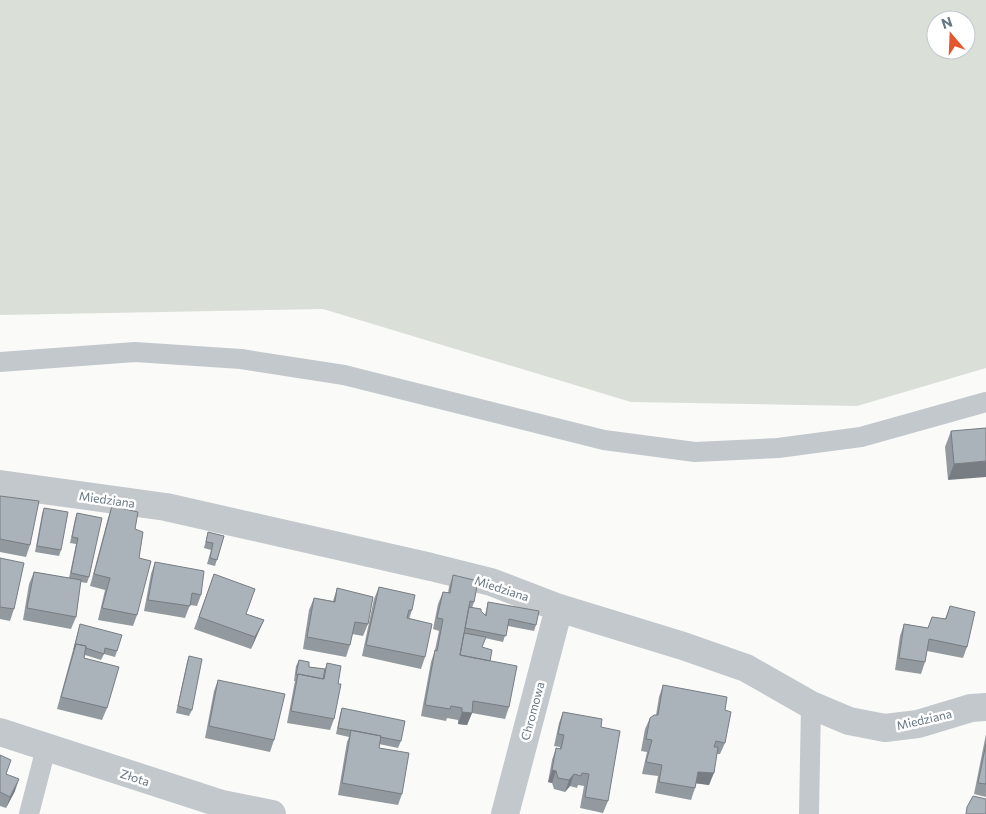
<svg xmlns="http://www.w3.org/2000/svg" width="986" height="814" font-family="Commissioner,sans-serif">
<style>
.green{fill:#dadfd7;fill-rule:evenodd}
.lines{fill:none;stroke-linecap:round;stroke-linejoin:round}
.lane{stroke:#c3c8cc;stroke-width:20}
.street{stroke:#c3c8cc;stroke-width:28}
.wall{fill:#929a9f}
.shaded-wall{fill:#777d82}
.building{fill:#aab3b9;stroke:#777d82}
.labels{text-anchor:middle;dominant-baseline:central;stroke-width:5;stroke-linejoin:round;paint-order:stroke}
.street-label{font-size:12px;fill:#657683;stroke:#fff}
</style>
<rect width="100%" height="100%" fill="#fafaf8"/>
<path class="green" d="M0 0H986V368L857 406 631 402 323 309 0 315ZM936 20H966V50H936Z"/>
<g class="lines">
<path class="lane" d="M0 362 135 352 241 359 344 375 604 440 695 452 778 448 861 437 986 402
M29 814 46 748
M809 814 811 705"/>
<path class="street" d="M0 484 166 507 431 567 491 582 559 608 683 646 746 668 811 705 849 721 885 728 918 724 971 708 986 707
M0 732 222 804 272 814
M505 814 559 608"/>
</g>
<path class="wall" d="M986 428 948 480 945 447 951 431Z
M0 496 30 545 26 557 0 552Z
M112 506 135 529 139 558 137 615 133 626 98 620 105 590 90 586 108 518Z
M44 508 61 550 59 556 35 552 42 514Z
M77 513 89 577 87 583 80 582 76 617 71 629 23 620 29 584 34 572 69 578 76 544 70 543 75 519Z
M208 532 224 536 215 566 207 564 211 550 204 548Z
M0 558 14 609 10 621 0 619Z
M155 562 201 595 197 606 190 605 185 618 144 611 151 574Z
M214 574 246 614 264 620 259 631 251 649 194 629Z
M453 575 474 602 472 608 481 611 485 615 488 602 536 625 534 631 508 626 503 642 485 638 482 647 490 661 509 707 505 719 472 713 467 725 458 724V720L447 718 446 721 421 716 431 662 435 650 439 631 433 629 438 604 443 592 448 593 449 587Z
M379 587 412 610 409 619 425 657 421 669 362 656 374 599Z
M337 588 368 624 363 636 352 634 350 645 346 657 303 649 309 610 314 598 333 601Z
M950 606 967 647 963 658 927 651 925 662 921 674 895 670 900 636 904 624 928 628 945 619Z
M80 624 117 651 115 657 104 654 101 660 85 655 84 658 107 708 102 720 57 709Z
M189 656 192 710 189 716 176 713 187 662Z
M299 660 309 667 325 669 327 663 338 684 334 719 330 730 287 723 294 686 295 681H294L296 666Z
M218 680 274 740 270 752 205 738 214 691Z
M663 685 725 710V743L720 754H717L709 785 696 783 695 788 691 800 655 793 658 776 642 774 647 752 641 751 645 729 650 718 656 715 659 697Z
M342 708 401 741 398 748 379 744V748L402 794 398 805 338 795 347 742 349 737 336 734 340 714Z
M563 712 601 727 608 801 603 813 580 808 584 786 578 785 577 788 570 786 565 792 554 789 552 783 548 782 552 760 556 748 560 749V747L554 746 559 723Z
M986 734V797L974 794Z
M0 755 6 774 15 791 6 808 0 806Z"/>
<path class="shaded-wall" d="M986 461V477L948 480 954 464Z
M264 620 259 631 251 649 255 637Z
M462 712 472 713 467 725 458 724Z
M552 770 556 771 552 783 548 782Z
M698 772 714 773 709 785 693 783Z
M574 774 570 786 565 792 569 780Z
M19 779 15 791 6 808 10 797Z"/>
<path class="building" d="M986 428V461L954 464 951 431Z
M0 496 39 501 30 545 0 539Z
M112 506 138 512 135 529 143 532 139 558 151 561 137 615 102 608 110 578 94 574Z
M44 508 68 512 61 550 37 546Z
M77 513 102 518 89 577 71 573 78 538 72 537Z
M208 532 224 536 217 560 210 558 213 543 206 542Z
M0 558 24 563 14 609 0 607Z
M155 562 204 571 201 595 192 593 190 606 148 600Z
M34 572 81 580 76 617 27 608Z
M214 574 255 589 246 614 264 620 255 637 199 617Z
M453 575 478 581 474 602 470 601 460 655 517 666 509 707 473 701 472 713 462 712V708L451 706 450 709 425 705 435 650 437 651 443 619 437 618 443 592 450 593Z
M379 587 415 595 412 610H409L407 618 432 624 425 657 366 645Z
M337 588 373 597 368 624 355 622 350 645 307 637 314 598 335 602Z
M488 602 539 611 536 625 509 619 506 636 465 628 469 607 481 609V611L486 616Z
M950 606 975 612 967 647 929 639 925 662 899 658 904 624 928 628 932 617 946 619Z
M80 624 122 635 117 651 105 648 104 654 86 648V646L76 644 74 649Z
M464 633 486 637 482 647 492 650 490 661 460 655Z
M76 644 86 646 84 658 119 667 107 708 61 697Z
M189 656 202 659 192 710 178 706Z
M299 660 309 662V667L325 669 323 679 298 674V675H296Z
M327 663 341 666 338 684H341L334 719 291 711 298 674 324 679Z
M218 680 285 694 274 740 209 726Z
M663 685 727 697 725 710 731 712 725 743 716 741 714 747H718L714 773 698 772 695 788 659 782 662 765 646 762 652 740 646 739 650 718 654 715H658Z
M342 708 405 721 401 741 380 737 381 736 338 728Z
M563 712 602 719 601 727 620 731 608 801 585 797 589 774 582 773 581 776 574 774 569 780 558 778 556 771 552 770 556 748 561 749 564 735 558 734Z
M351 730 381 736 379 748 409 753 402 794 342 783Z
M986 744V784L978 783Z
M0 755 11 760 6 774 19 779 10 797 0 792Z
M973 796 986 799V814H966L967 807Z"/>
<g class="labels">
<g class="street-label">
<text transform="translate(107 499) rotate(8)">Miedziana</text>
<text transform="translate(502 588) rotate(18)">Miedziana</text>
<text transform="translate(532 711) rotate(-75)">Chromowa</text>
<text transform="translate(924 719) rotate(-13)">Miedziana</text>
<text transform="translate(135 777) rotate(18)">Złota</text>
</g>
</g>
<g transform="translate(951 35) rotate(341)"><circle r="24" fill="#ffffff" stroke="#c1c8cd"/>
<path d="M0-4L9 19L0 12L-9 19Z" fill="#e4572e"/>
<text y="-8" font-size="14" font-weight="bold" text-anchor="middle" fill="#657683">N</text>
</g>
</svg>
